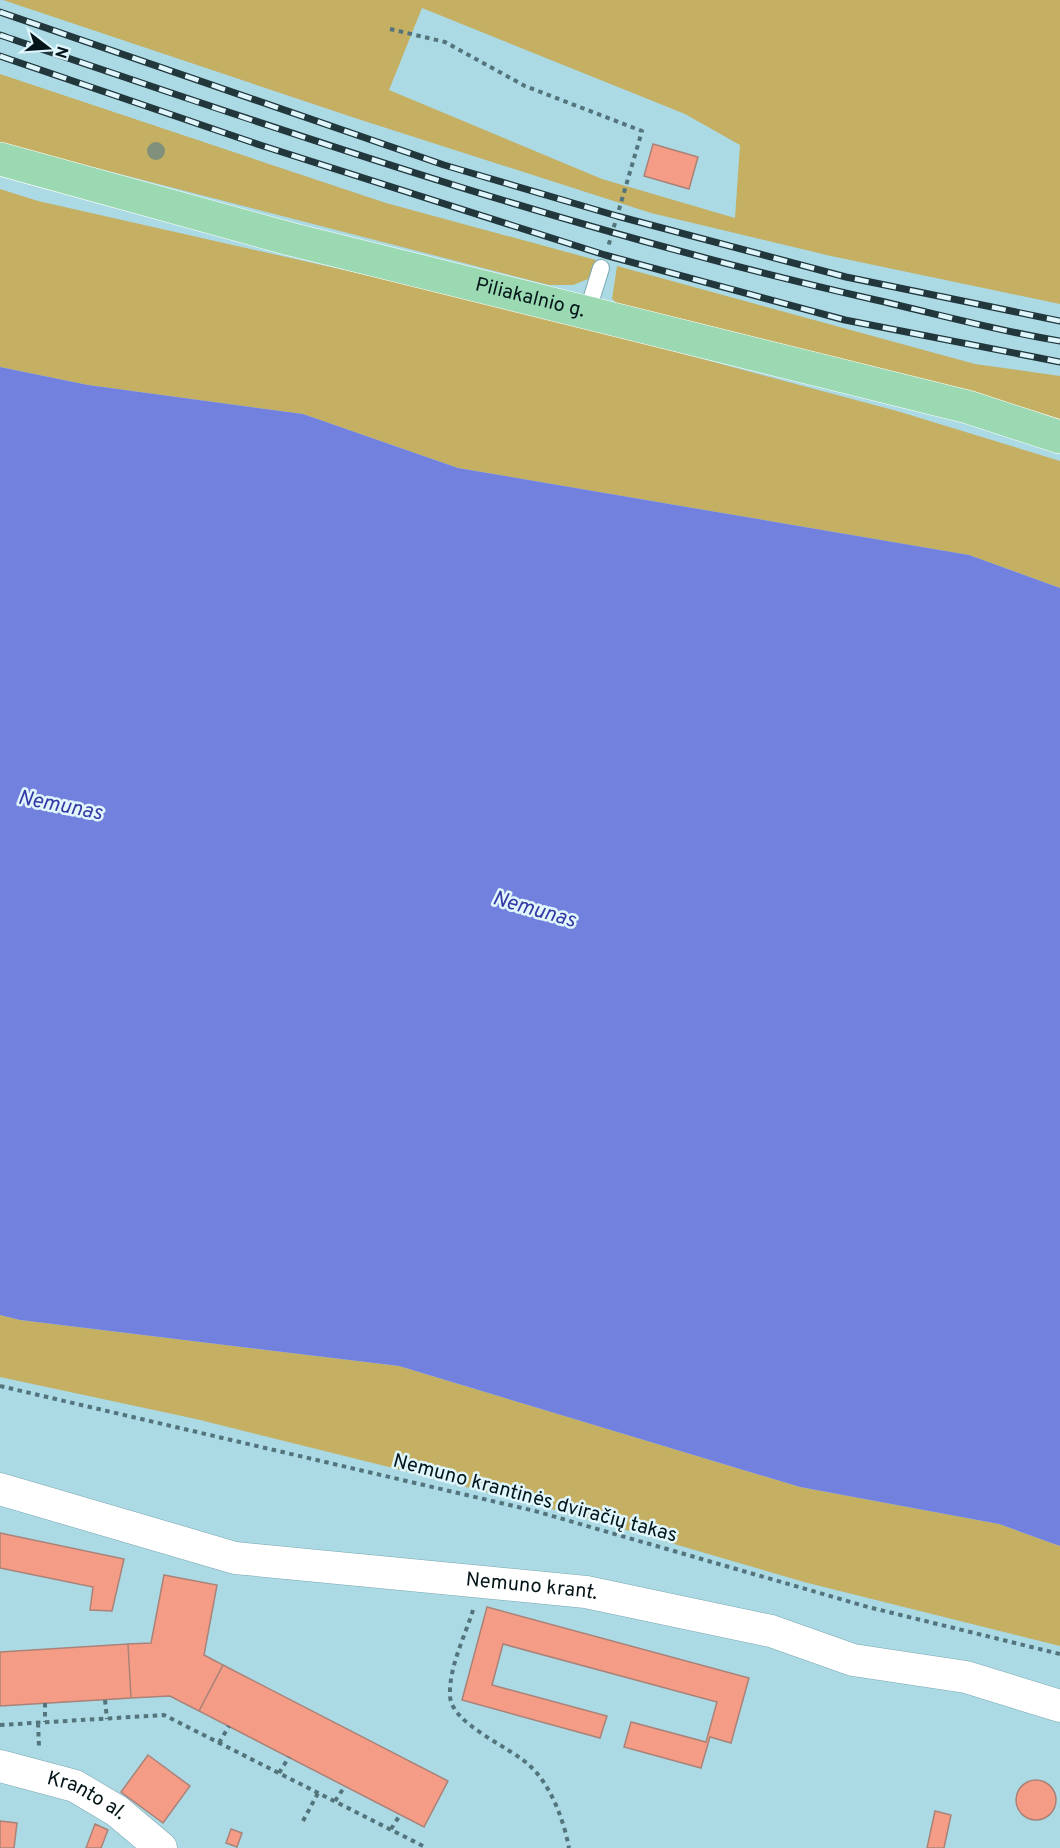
<svg xmlns="http://www.w3.org/2000/svg" width="1060" height="1848" font-family="Overpass,sans-serif">
<style>
.green{fill:#c4af63;fill-rule:evenodd}
.water{fill:#7381de}
.building{fill:#f59c86;stroke:#a98278;stroke-width:1.5}
.lines{fill:none;stroke-linecap:round;stroke-linejoin:round}
.lane-casing{stroke:#79a6b1;stroke-width:18}
.street-casing{stroke:#79a6b1;stroke-width:33}
.primary-casing{stroke:#fff;stroke-width:34}
.path{stroke:#54747b;stroke-width:4;stroke-dasharray:4.5 4.5;stroke-linecap:butt}
.lane{stroke:#fff;stroke-width:16}
.street{stroke:#fff;stroke-width:32}
.primary{stroke:#9bd9b3;stroke-width:33}
.rail-casing{stroke:#21373c;stroke-width:7}
.rail{stroke:#dff6fc;stroke-width:4.5;stroke-dasharray:14;stroke-linecap:butt}
.tree{fill:#81907a}
.labels{text-anchor:middle;dominant-baseline:central;stroke-width:5;stroke-linejoin:round;paint-order:stroke}
.street-label{font-size:20px;fill:#041519;stroke:#dff6fc}
.water-label{font-size:21px;font-style:italic;fill:#3639a5;stroke:#dff6fc}
</style>
<rect width="100%" height="100%" fill="#abdae5"/>
<path class="green" d="M3 0H1060V304L831 256 651 213 358 119ZM422 8 685 114 740 145 735 218 602 179 389 90Z
M0 74 386 203 596 260 588 279 573 285H549L0 143Z
M0 189 38 201 508 307 897 411 1060 461V588L969 555 458 468 303 414 88 385 0 367Z
M617 266 975 364 1060 376V427L970 396 617 303 612 299Z
M0 1315 20 1320 399 1366 800 1487 999 1524 1060 1546V1646L804 1582 575 1515 401 1470 196 1419 0 1377Z"/>
<path class="water" d="M0 367 88 385 303 414 458 468 969 555 1060 588V1546L999 1524 800 1487 399 1366 20 1320 0 1315Z"/>
<path class="building" d="M653 144 698 157 689 189 644 176Z
M0 1533 124 1559 112 1611 90 1610 93 1587 0 1568Z
M164 1575 217 1585 204 1655 223 1665 199 1711 170 1696 131 1698 128 1644 151 1643Z
M487 1607 749 1678 731 1743 710 1737 701 1768 624 1747 631 1722 706 1742 717 1702 503 1644 492 1685 607 1716 600 1738 462 1700Z
M128 1644 131 1698 0 1706V1652Z
M223 1665 448 1781 424 1827 199 1711Z
M148 1755 190 1786 163 1823 121 1792Z
M1016 1800a20 20 0 1 1 40 0a20 20 0 1 1-40 0Z
M935 1811 951 1815 944 1848H927Z
M0 1821 17 1823 14 1848H0Z
M95 1824 108 1830 101 1848H86Z
M231 1829 242 1833 237 1847 226 1843Z"/>
<g class="lines">
<g class="lane-casing">
<path id="lane" d="M587 313 601 268"/>
</g>
<g class="street-casing">
<g id="street">
<path id="s1" d="M0 1489 235 1558 586 1592 771 1631 853 1660 966 1677 1060 1706"/>
<path id="s2" d="M0 1766 75 1786 117 1811 161 1848"/>
</g>
</g>
<g class="primary-casing">
<g id="primary">
<path id="s3" d="M0 159 290 239 968 407 1060 437"/>
</g>
</g>
<path class="path" d="M390 29 445 42 525 86 642 131 608 247
M0 1386 535 1511 868 1607 1060 1654
M473 1610C465 1636 449 1667 450 1695 450 1724 511 1747 530 1766 551 1785 564 1821 569 1848
M105 1700 107 1719
M45 1703V1722
M38 1723 39 1746
M0 1725 164 1715 427 1848
M219 1743 229 1726
M279 1773 289 1757
M335 1801 345 1786
M303 1821 318 1793
M391 1829 400 1815"/>
<use href="#lane" class="lane"/>
<use href="#street" class="street"/>
<use href="#primary" class="primary"/>
<g class="rail-casing">
<path id="rail" d="M0 12 444 165 617 216 846 277 1060 321
M0 35C289 133 578 233 876 300 937 314 998 331 1060 341
M0 56 260 145 605 255 845 320 1060 362"/>
</g>
<use href="#rail" class="rail"/>
</g>
<circle class="tree" cx="156" cy="151" r="9"/>
<g class="labels">
<g class="street-label">
<text stroke="none"><textPath href="#s3" startOffset="548">Piliakalnio g.</textPath></text>
<text transform="translate(535 1499) rotate(15)">Nemuno krantinės dviračių takas</text>
<text stroke="none"><textPath href="#s1" startOffset="543">Nemuno krant.</textPath></text>
<text stroke="none"><textPath href="#s2" startOffset="92">Kranto al.</textPath></text>
</g>
<g class="water-label">
<text transform="translate(60 806) rotate(11)">Nemunas</text>
<text transform="translate(534 910) rotate(16)">Nemunas</text>
</g>
</g>
<g transform="translate(48 48) rotate(107)" stroke="#dff6fc" stroke-width="4.5" paint-order="stroke">
<path d="M0-4.5L10 22L0 15L-10 22Z" fill="#041519"/>
<text y="-9" font-size="16" font-weight="bold" text-anchor="middle" fill="#041519">N</text>
</g>
</svg>
